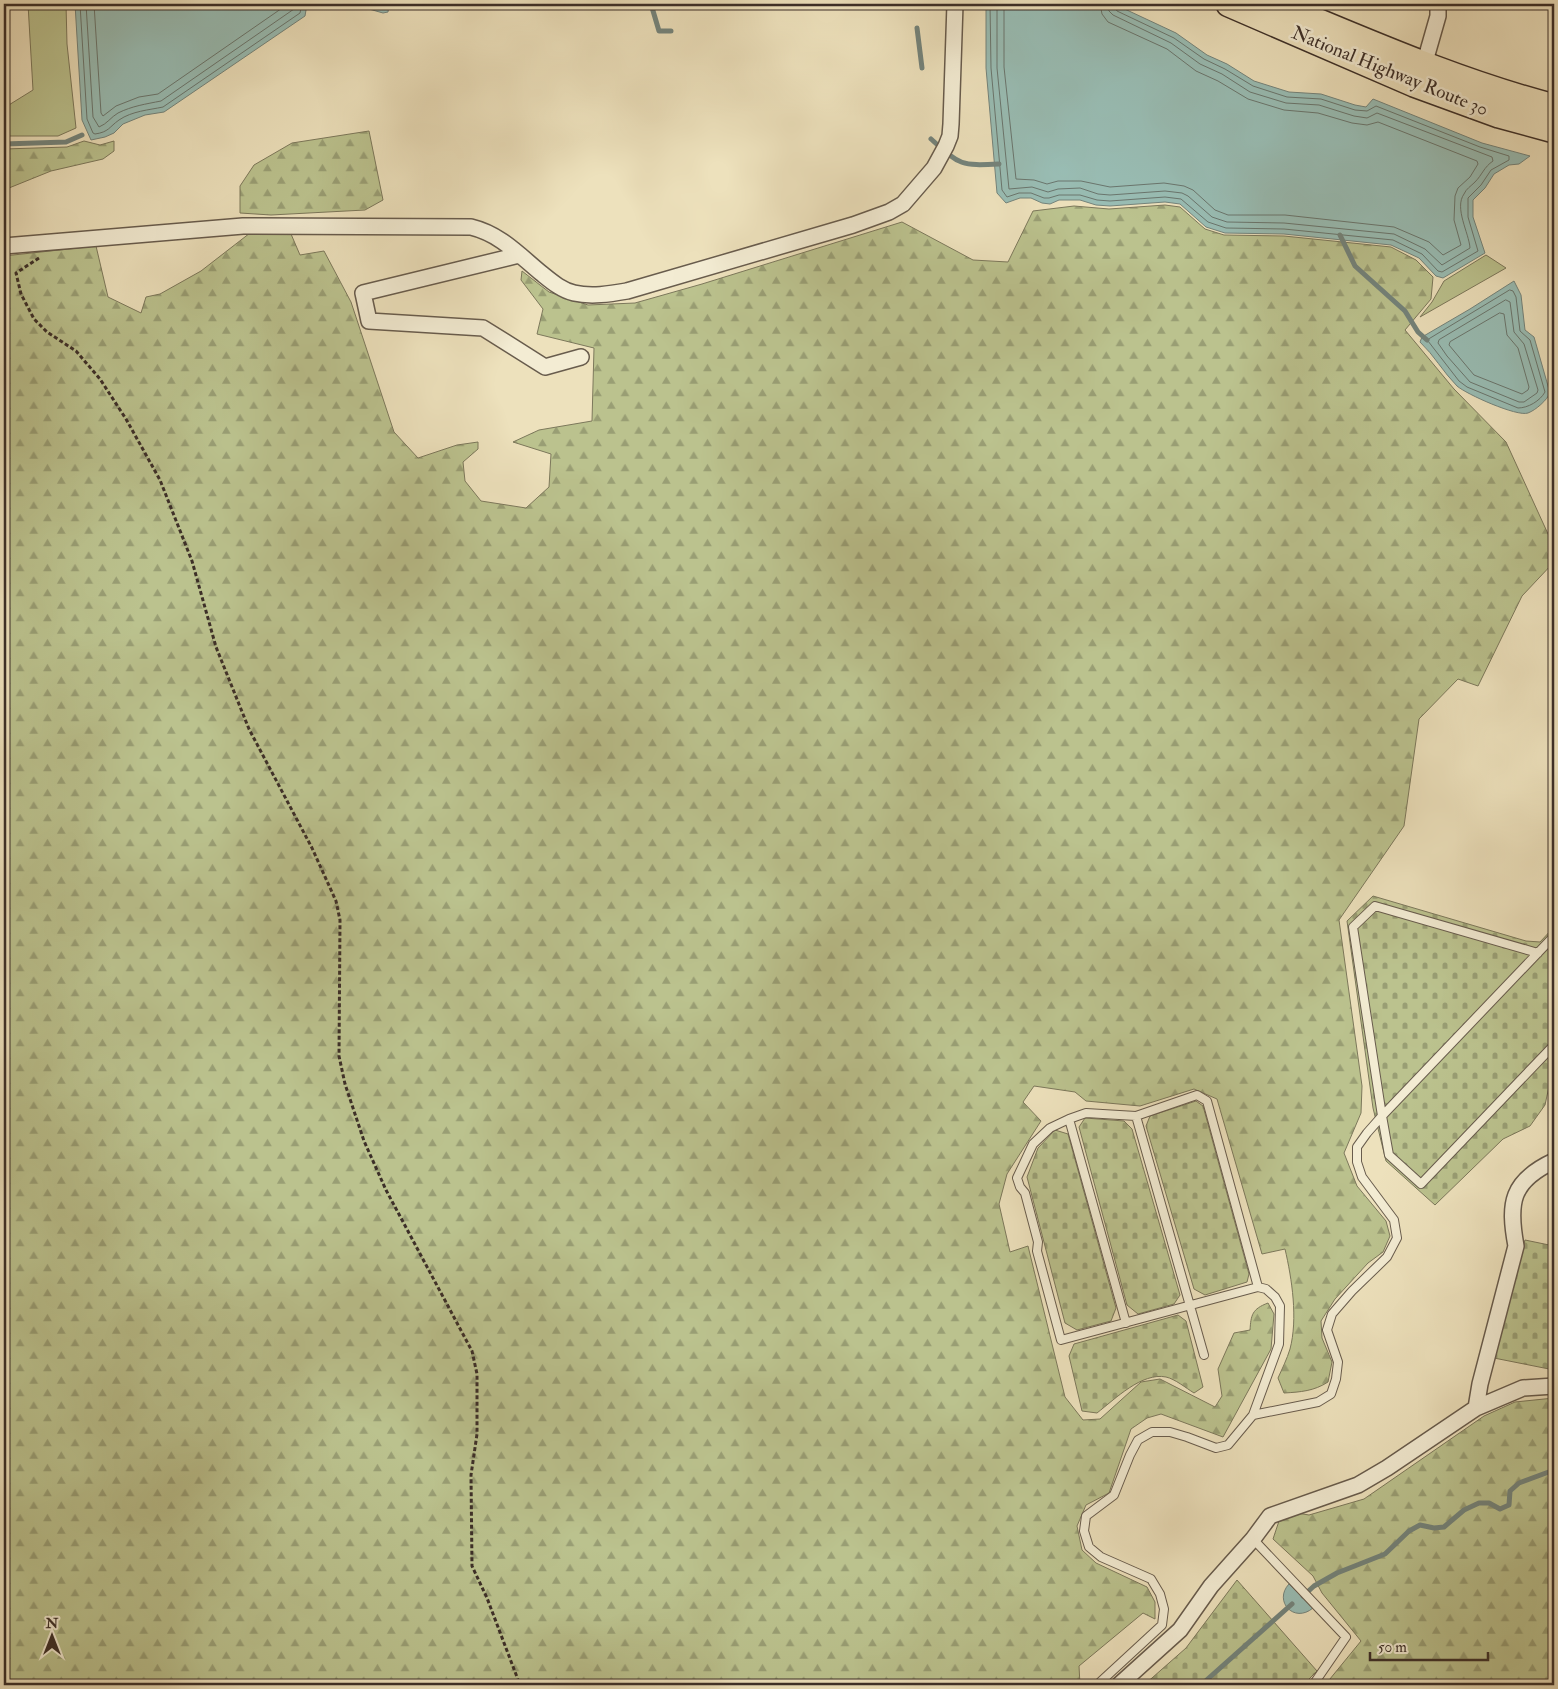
<svg xmlns="http://www.w3.org/2000/svg" width="1558" height="1689" font-family="'IM FELL Double Pica',serif">
<style>
.grass{fill:#bbc28e;stroke:#7c785b}
.forest{fill:url(#forest-firs);stroke:#7c785b}
.cemetery{fill:url(#cemetery-stones);stroke:#7c785b}
.water{fill:#99bdb4;stroke:#74847c}
.lines{fill:none;stroke-linecap:round;stroke-linejoin:round}
.shore{stroke:#6a766e;stroke-width:1}
.stream{stroke:#74847c;stroke-width:5}
.service-casing{stroke:#685c4d;stroke-width:10}
.minor-casing{stroke:#685c4d;stroke-width:18}
.trunk-casing{stroke:#3c2f28;stroke-width:28}
.path{stroke:#3c2f28;stroke-width:3;stroke-dasharray:4 2.5;stroke-linecap:butt}
.service{stroke:#f3ecd3;stroke-width:8}
.minor{stroke:#f3ecd3;stroke-width:15}
.trunk{stroke:#ede1bc;stroke-width:25}
.labels{text-anchor:middle;dominant-baseline:central;stroke-width:5;stroke-linejoin:round;paint-order:stroke}
.street-label{font-size:19px;fill:#3c2f28;stroke:#f3ecd3}
</style>
<defs>
<pattern id="forest-firs" width="22" height="20" patternUnits="userSpaceOnUse" patternTransform="scale(1.25)"><rect width="22" height="20" fill="#bbc28e"/><path d="M5 1l3.5 6h-7zM16 11l3.5 6h-7z" fill="#999e74"/></pattern>
<pattern id="cemetery-stones" width="16" height="16" patternUnits="userSpaceOnUse" patternTransform="scale(1.25)"><rect width="16" height="16" fill="#bbc28e"/><path d="M2 7V4a2 2 0 0 1 4 0v3zM10 15v-3a2 2 0 0 1 4 0v3z" fill="#999e74"/></pattern>
</defs>
<rect width="100%" height="100%" fill="#ede1bc"/>
<filter id="stains"><feTurbulence type="fractalNoise" baseFrequency=".004" numOctaves="4"/><feColorMatrix values="0 0 0 0 .2 0 0 0 0 .09 0 0 0 0 .02 0 0 0 .5 -.17"/></filter>
<radialGradient id="worn" r=".72"><stop offset=".6" stop-color="#630" stop-opacity="0"/><stop offset="1" stop-color="#630" stop-opacity=".3"/></radialGradient>
<path class="grass" d="M28 4H66L67 44 76 128 58 136H4V108L33 90Z
M1486 255 1506 268 1420 317 1432 302 1444 281Z"/>
<path class="forest" d="M369 131 383 200 365 210 271 215 240 213V186L254 165 292 143Z
M84 141 100 145 114 141V151L103 159 51 171 4 190V149L67 147Z
M1165 205 1180 207 1205 229 1224 235 1284 236 1391 247 1416 260 1433 277 1431 299 1405 330 1454 389 1506 442 1554 547V562L1522 596 1478 686 1458 679 1419 719 1404 826 1339 920 1362 1086 1361 1113 1344 1153 1357 1186 1386 1221 1390 1236 1383 1252 1368 1263 1335 1299 1321 1321 1322 1338 1332 1362 1328 1382C1314 1391 1301 1392 1284 1393L1278 1378C1282 1369 1287 1359 1290 1349 1298 1319 1292 1279 1285 1249L1262 1254 1217 1099 1194 1089 1140 1106 1086 1101 1075 1092 1034 1086 1023 1102 1041 1121 1007 1174 999 1204 1010 1252 1028 1246 1065 1397 1083 1420 1100 1419 1141 1382 1160 1379 1215 1407 1222 1396 1218 1369 1234 1333 1250 1330C1251 1315 1252 1309 1268 1303L1274 1314 1271 1349 1223 1437 1161 1414 1147 1418 1131 1429 1109 1493 1086 1505 1077 1526 1082 1550 1096 1563 1147 1587 1155 1602V1619L1143 1613 1079 1666 1080 1685H4V256L96 246 108 297 141 313 146 297 160 294 201 271 250 233 291 234 300 255 324 251 351 302 394 432 418 458 457 445 478 442V449L463 462 465 481 481 501 526 508 549 487 551 454 513 442 539 430 592 421 594 348 537 334 543 309 521 280 522 271 549 292 588 305 635 303 702 284 902 222 973 260 1008 262 1033 211 1074 206 1109 209Z
M1554 1398V1685H1325L1361 1641 1322 1593 1313 1576 1273 1539 1279 1521 1297 1513 1309 1515 1364 1499 1484 1416 1515 1402Z"/>
<path class="cemetery" d="M1373 896 1526 941 1540 942 1554 927V1063L1545 1105 1530 1126 1503 1139 1435 1205 1386 1161 1373 1108 1347 921Z
M1196 1101 1203 1106 1249 1274 1247 1282 1205 1295 1194 1289 1146 1126 1150 1116Z
M1085 1118 1124 1121 1132 1129 1180 1295 1174 1304 1138 1314 1127 1305 1079 1127Z
M1055 1130 1068 1134 1116 1308 1111 1321 1077 1330 1065 1323 1027 1177 1038 1148Z
M1525 1240 1554 1246V1370L1494 1358Z
M1178 1315 1186 1321 1203 1387 1194 1393C1186 1388 1175 1379 1166 1377 1142 1372 1115 1399 1097 1413L1082 1411 1069 1356 1074 1344Z
M1237 1580 1317 1671 1303 1685H1144L1186 1648Z"/>
<path class="water" d="M75 4H307L305 16 164 112 145 115 123 124 114 133 105 137 91 140 82 120Z
M362 4H389L388 12 383 13 362 7Z
M986 4H1114L1176 33 1207 55 1227 64 1254 81 1289 92 1321 94 1355 105 1366 107 1373 99 1482 143 1530 156 1519 164 1509 165 1494 174 1485 188 1473 200V217L1485 253 1443 278 1436 276 1419 258 1391 245 1284 234 1225 233 1206 227 1180 204 1165 202 1110 206 1096 205 1080 200H1059L1050 204 1042 203 1031 198H1020L1006 203 997 193 986 68Z
M1514 281 1521 295 1525 330 1534 337 1550 393C1547 400 1536 410 1528 413 1517 417 1466 394 1457 386 1443 372 1434 355 1420 342L1422 337 1470 309Z
M1289 1584 1313 1608C1294 1624 1273 1601 1289 1584Z"/>
<g class="lines">
<path class="shore" d="M80 4 87 119 93 133 95 134C109 132 109 127 119 120 132 111 149 110 163 107L300 13 302 4
M86 4 93 117 99 127C107 124 111 117 118 113 132 106 146 104 161 101L294 9 296 4
M94 4 101 113 103 116 116 106 139 97 158 94 288 4
M990 4 991 68 1002 190 1007 197 1019 193H1031L1044 198H1049L1059 195H1080L1097 200 1110 201 1165 197 1181 199 1208 222 1226 228 1284 229 1393 240 1422 254 1438 271 1442 272 1478 251 1468 217V198L1481 185 1491 170 1509 160V156L1480 147 1376 106 1367 111 1355 110 1321 99 1287 97 1253 86 1225 69 1204 59 1174 38 1117 11 1113 4
M997 4V68L1009 189 1032 187 1048 192 1058 189 1080 188 1098 194 1110 195 1165 191 1182 193 1188 196 1212 217 1227 222 1284 223 1394 234 1425 249 1442 265 1470 248C1469 233 1454 208 1464 194 1466 189 1471 186 1475 182 1482 175 1484 167 1493 161L1492 157 1377 113 1367 118 1354 116 1319 105 1286 103 1250 92 1222 74 1200 64 1171 43 1113 15 1109 11 1107 4
M1004 4V67L1016 179 1034 180 1047 184 1058 181H1081L1110 187 1164 183 1184 186 1193 190 1215 210 1228 215H1285L1394 227 1429 242 1443 255 1461 245 1454 220 1455 196 1458 188 1470 177 1478 164 1477 161 1378 122 1367 125 1352 123 1318 113 1284 110 1248 99 1218 81 1196 71 1167 49 1108 22 1102 14 1100 4
M1510 290 1513 291 1516 297 1520 331 1530 340 1545 392C1540 401 1528 408 1518 408L1467 387 1459 381 1428 341 1429 339Z
M1506 300 1510 302 1514 332 1524 344 1538 390 1537 393 1524 402H1519L1470 382 1447 356 1438 343 1439 340Z
M1500 313 1504 314 1507 335 1518 348 1529 387 1528 390 1522 394 1474 375 1449 345 1450 342Z"/>
<path class="stream" d="M651 4 659 31H671
M917 28 922 68
M931 139C960 165 960 166 999 164
M4 144 66 142 82 135
M1340 235 1355 266 1405 311 1418 332 1427 340
M1303 1596 1314 1586 1337 1573 1385 1554 1409 1531 1420 1525 1434 1528 1444 1527 1464 1510 1479 1503H1489L1500 1509 1509 1505 1510 1491 1519 1483 1554 1470
M1201 1685 1292 1604"/>
<g class="service-casing">
<path id="service" d="M1554 936 1382 1116 1389 1155 1421 1184 1554 1045
M1136 1116 1204 1355
M1069 1119 1126 1323
M1253 1415 1279 1344 1280 1306 1275 1297 1266 1289 1258 1287 1061 1340 1037 1251 1038 1242 1025 1193 1020 1187 1017 1178 1033 1144 1050 1128 1069 1119 1086 1113 1136 1116 1197 1095 1207 1101 1258 1287
M1253 1539 1346 1637 1313 1685
M1097 1685 1162 1625 1164 1609 1160 1594 1151 1579 1101 1557 1089 1547 1084 1531 1086 1516 1114 1495 1130 1455 1138 1440 1152 1432H1170L1187 1437 1216 1448 1228 1445 1253 1415 1318 1402 1331 1394 1336 1379 1338 1362 1327 1330 1332 1314 1352 1291 1387 1257 1397 1238 1394 1220 1362 1177 1357 1162V1147L1367 1133 1382 1116 1353 927 1375 906 1538 953"/>
</g>
<g class="minor-casing">
<path id="minor" d="M1421 72 1424 65 1438 16V4
M4 246 243 226 471 227C500 234 518 254 541 273 551 281 561 290 574 293 591 297 610 294 627 291L853 225 889 212 903 204 934 168 946 146 950 136 951 124 955 4
M519 255 363 293 369 321 483 328 545 367 581 357
M1476 1408 1480 1384 1516 1246C1508 1203 1511 1181 1554 1161
M1119 1685 1180 1630 1211 1586 1253 1539 1270 1516 1358 1485 1387 1468 1476 1408 1523 1388 1554 1386"/>
</g>
<g class="trunk-casing">
<path id="trunk" d="M1229 4 1414 84 1499 115 1554 130
M1276 4C1368 42 1458 82 1554 107"/>
</g>
<path class="path" d="M39 258 16 273 21 294 34 319 47 332 76 351 100 379 126 419 160 480 192 561 216 647 249 729 312 848 336 901 340 920 339 1056 345 1084 364 1141 386 1190 472 1351 477 1374V1434L471 1475 472 1566 487 1598 520 1685"/>
<use href="#service" class="service"/>
<use href="#minor" class="minor"/>
<use href="#trunk" class="trunk"/>
</g>
<g class="labels">
<g class="street-label">
<text transform="translate(1390 71) rotate(22)">National Highway Route 30</text>
</g>
</g>
<rect width="1558" height="1689" fill="none" stroke="#ede1bc" stroke-width="20"/>
<rect x="5" y="5" width="1548" height="1679" fill="none" stroke="#3c2f28" stroke-width="2.5"/>
<rect x="10" y="10" width="1538" height="1669" fill="none" stroke="#3c2f28"/>
<g transform="translate(52 1636)" stroke="#f3ecd3" stroke-width="4" paint-order="stroke">
<path d="M0-4L9 19L0 12L-9 19Z" fill="#3c2f28"/>
<text y="-8" font-size="14" font-weight="bold" text-anchor="middle" fill="#3c2f28">N</text>
</g>
<path d="M1370 1652v8h118v-8" fill="none" stroke="#3c2f28" stroke-width="2.5"/>
<text x="1378" y="1652" font-size="15" fill="#3c2f28" stroke="#f3ecd3" stroke-width="4" paint-order="stroke">50 m</text>
<rect width="100%" height="100%" filter="url(#stains)"/>
<rect width="100%" height="100%" fill="url(#worn)"/>
</svg>
